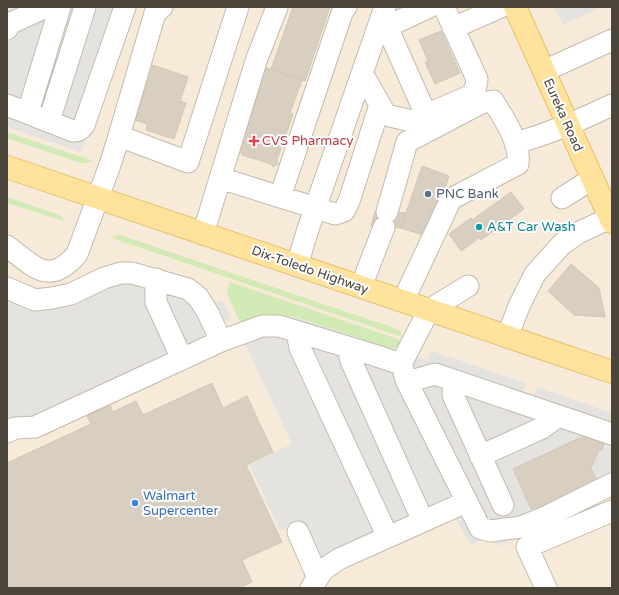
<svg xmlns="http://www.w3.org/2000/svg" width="619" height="595" font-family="'Varela Round',sans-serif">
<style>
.commercial{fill:#f7ead8}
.green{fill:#d2eab5}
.parking{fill:#e5e3e0;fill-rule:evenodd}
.building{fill:#d8cfc1;stroke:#d3c7b4}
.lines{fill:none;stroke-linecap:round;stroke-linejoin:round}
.minor-casing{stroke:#c2bbae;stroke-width:23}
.major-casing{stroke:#e6c16a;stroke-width:24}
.minor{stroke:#fff;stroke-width:21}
.major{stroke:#ffe39c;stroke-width:22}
.health-dot{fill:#e0444e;stroke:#fff;stroke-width:1.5}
.service-dot{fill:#5c6f8a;stroke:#fff;stroke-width:1.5}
.culture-dot{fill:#0f9aa8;stroke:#fff;stroke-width:1.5}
.shop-dot{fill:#3f7fe0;stroke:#fff;stroke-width:1.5}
.labels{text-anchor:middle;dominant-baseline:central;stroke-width:4;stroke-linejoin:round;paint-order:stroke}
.street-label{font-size:13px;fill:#4b4439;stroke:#fff}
.health-label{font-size:13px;fill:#be3a42;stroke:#fff;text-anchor:start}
.service-label{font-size:13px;fill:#4e5e75;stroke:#fff;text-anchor:start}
.culture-label{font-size:13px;fill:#0d838f;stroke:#fff;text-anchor:start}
.shop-label{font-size:13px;fill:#366cbe;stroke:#fff;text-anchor:start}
</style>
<rect width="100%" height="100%" fill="#f6f3ec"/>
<path class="commercial" d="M7 7H612V588H7Z"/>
<path class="green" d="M7 132 93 161 87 163H81L7 138Z
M7 197 59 215 66 221 57 219 7 203Z
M118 235 123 236 397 329 400 331 402 337 118 240 112 237Z
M230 282 401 340 397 347 392 349 298 318C278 313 260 314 242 322L238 318 227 293Z"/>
<path class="parking" d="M7 7H130L81 152 7 127Z
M554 7H602L563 25Z
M99 271 212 304 222 300 232 318 220 323 224 330 251 318 270 315 297 318 427 360 431 351 526 383 522 394 534 397 537 387 612 413V495L497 546 494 540 489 537 470 545 459 523 456 520 449 517 313 576 291 527 280 531 249 464 292 444 245 343 242 342 7 440V278L42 290 56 289ZM588 434 605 439 602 451 599 450 591 468 597 481 571 492 538 512 520 483H518L513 469Z"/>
<path class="building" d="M293 7H330L305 81 271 69Z
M441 31 460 73 435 84 425 62 428 61 419 40Z
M153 65 188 77 180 101 186 103 174 139 146 130 147 124 135 120Z
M262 66 302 80 290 113 293 114 277 160 278 164 273 167 271 164 242 155V153L233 150Z
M422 166 449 176 432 228 426 236 401 228Z
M511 192 524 209 481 240 479 238 461 251 449 234 471 218 472 220Z
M375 212 406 213 401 228 371 226Z
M571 264 599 288 605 317 574 315 548 291Z
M212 383 223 408 247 396 273 452 246 465 282 542 242 560 252 582 239 588H7V463L91 424 87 416 110 405 113 412 136 401 143 415Z
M588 434 605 439 602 451 599 450 591 468 597 481 571 492 573 496 538 512 536 507 531 509 513 469Z"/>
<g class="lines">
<g class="minor-casing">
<path id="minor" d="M387 27 426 115
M453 28 501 7
M7 29 9 24 46 7
M376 32 429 7
M544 71 612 40
M362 73 386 115 412 121 472 95 476 86 477 79 444 7
M7 105 73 131C79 131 81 129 84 125L125 7
M28 112 60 7
M49 121 85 7
M119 136 155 13 162 7
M515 143C549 134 580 120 612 105
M220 178 335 214 344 211 349 201 380 105
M280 197 343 10 346 7
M562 198 592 179
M387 212 407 142 481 103 493 101C504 118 521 144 518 164L451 199 403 301
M203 234 256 61 277 7
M7 246C33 266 49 287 77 254L110 165 119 136 188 162 238 7
M297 266 307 232 385 7
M156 279V302L182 359
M468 286 429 310 401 364 407 382 480 528 491 531 521 527 548 516 612 484
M361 287 384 227
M7 288 35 300 52 298 71 294 104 278 121 273H132L188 289 198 297 208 313 221 341
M297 332 300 348 388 537
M507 337 520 304 535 274 562 244 578 233 610 218
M347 347 352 363 423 521
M454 381 453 395 503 505
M407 382 435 374 612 434
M7 432 15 428 35 427 221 341 262 326H279L377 356 401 364
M480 456 542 428 558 416
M298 532 318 578
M311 588 324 569 339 559 466 502
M546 588 527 547 612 511"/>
</g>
<g class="major-casing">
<path id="major" d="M515 7 612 222
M7 167 612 372"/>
</g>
<use href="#minor" class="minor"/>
<use href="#major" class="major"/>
</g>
<path class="health-dot" d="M252 135h4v4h4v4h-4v4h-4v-4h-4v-4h4z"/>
<circle class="service-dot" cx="428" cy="194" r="4"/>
<circle class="culture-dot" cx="479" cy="227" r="4"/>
<circle class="shop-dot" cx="135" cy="503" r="4"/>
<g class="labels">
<g class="street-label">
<text transform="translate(563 115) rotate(66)">Eureka Road</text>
<text transform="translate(310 270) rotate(19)">Dix-Toledo Highway</text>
</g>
<g class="health-label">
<text x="262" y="141">CVS Pharmacy</text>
</g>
<g class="service-label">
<text x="436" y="194">PNC Bank</text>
</g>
<g class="culture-label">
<text x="487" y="227">A&amp;T Car Wash</text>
</g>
<g class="shop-label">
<text x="143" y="496">Walmart<tspan x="143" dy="15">Supercenter</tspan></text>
</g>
</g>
<rect width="619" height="595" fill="none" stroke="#4b4439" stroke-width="16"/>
</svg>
